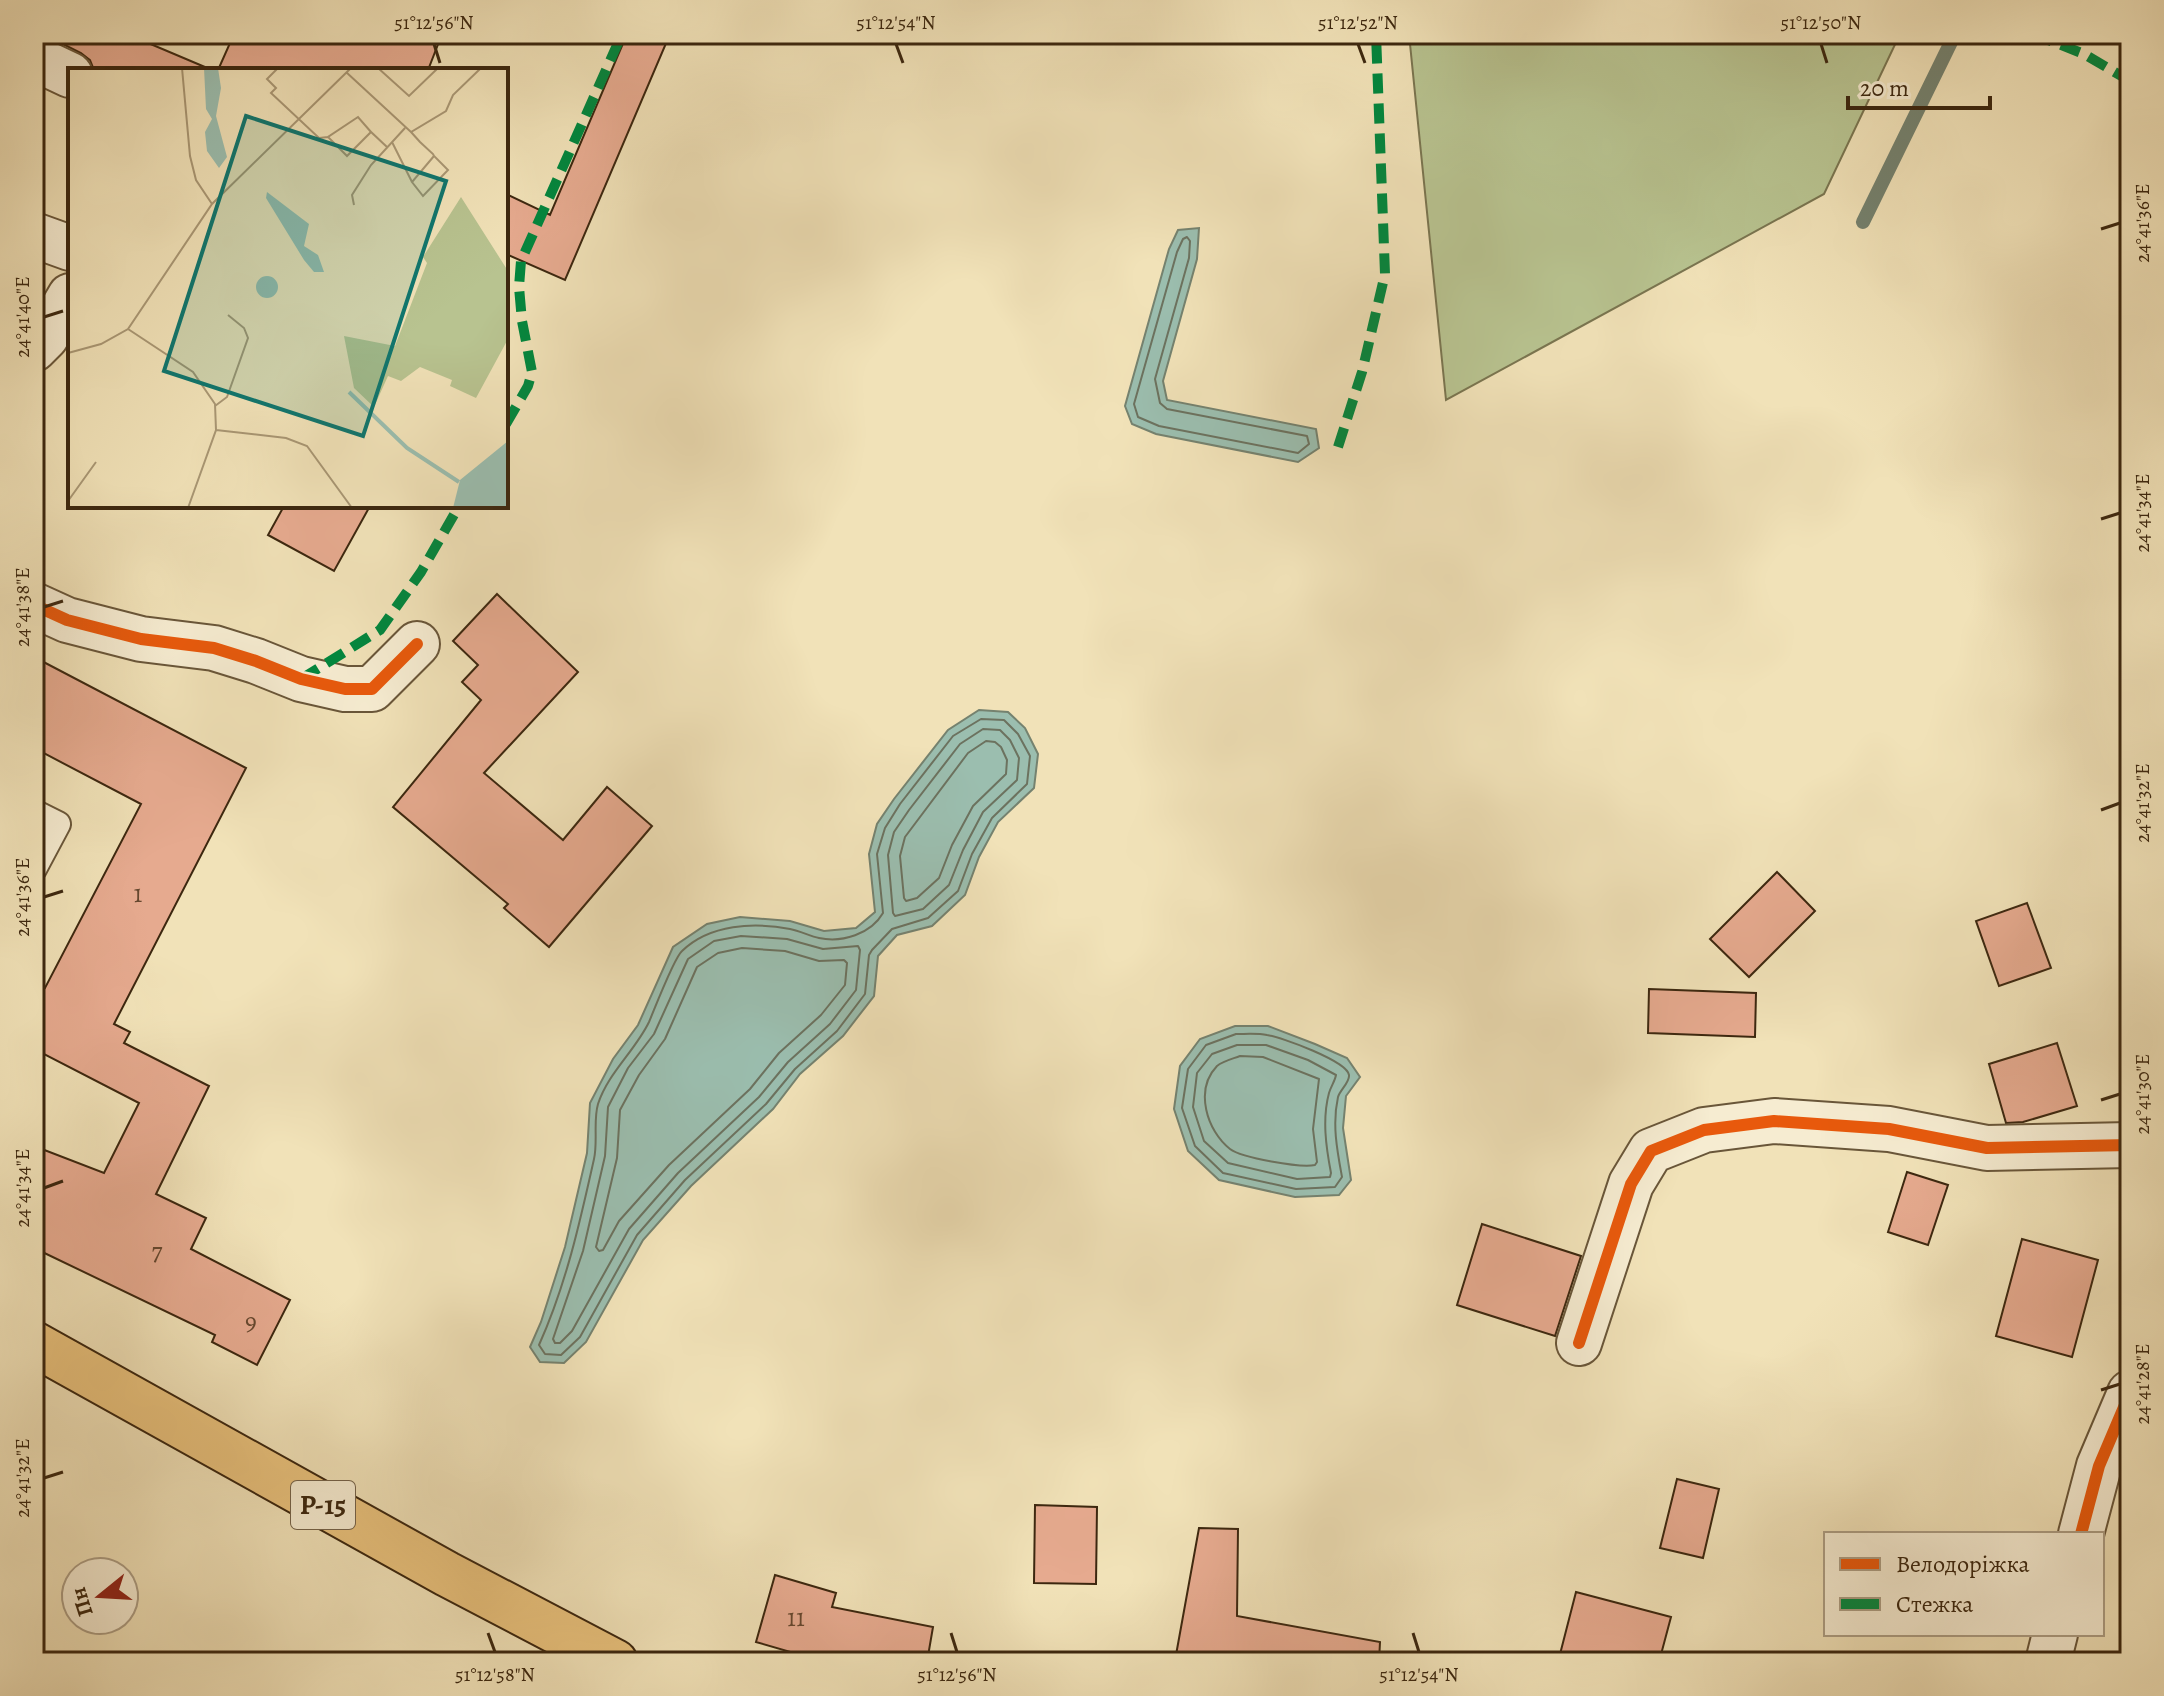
<svg xmlns="http://www.w3.org/2000/svg" width="2164" height="1696" font-family="Alegreya,serif">
<style>
.green{fill:#b8c390;stroke:#7a7550;stroke-width:2}
.water{fill:#9bbeaf;stroke:#75826f;stroke-width:2}
.lines{fill:none;stroke-linecap:round;stroke-linejoin:round}
.shore{stroke:#6c725f;stroke-width:2}
.stream{stroke:#75826f;stroke-width:14}
.building{fill:#e6aa8f;stroke:#3c270f;stroke-width:2}
.lane-casing{stroke:#695639;stroke-width:28}
.street-casing{stroke:#695639;stroke-width:48}
.primary-casing{stroke:#3c270f;stroke-width:48}
.lane{stroke:#f6ecd1;stroke-width:24}
.street{stroke:#f6ecd1;stroke-width:44}
.primary{stroke:#e8c17c;stroke-width:44}
.quiet{stroke:#00873e;stroke-width:10;stroke-dasharray:20 10;stroke-linecap:butt}
.cycleway-casing{stroke:#f6ecd1;stroke-width:17}
.cycleway{stroke:#e8590c;stroke-width:12}
.ticks{fill:none;stroke:#3c270f;stroke-width:3}
.labels{text-anchor:middle;dominant-baseline:central;stroke-width:6;stroke-linejoin:round;paint-order:stroke}
.number-label{font-size:26px;fill:#66482f}
.shield{fill:#f6ecd1;stroke:#746249;stroke-width:2}
.shield-label{font-size:28px;font-weight:bold;fill:#3c270f}
.inset-river{fill:none;stroke:#9bbeaf;stroke-width:4}
.inset-road{fill:none;stroke:#a99774;stroke-width:2}
.view{fill:#0f766e;fill-opacity:0.15;stroke:#0f766e;stroke-width:4}
.inset-edge{fill:none;stroke:#3c270f;stroke-width:4}
.neatline{fill:none;stroke:#3c270f;stroke-width:3}
.ticks-label{font-size:20px;text-anchor:middle;fill:#3c270f}
</style>
<rect width="100%" height="100%" fill="#f1e2b8"/>
<filter id="stains"><feTurbulence type="fractalNoise" baseFrequency=".0025" numOctaves="4"/><feColorMatrix values="0 0 0 0 .2 0 0 0 0 .09 0 0 0 0 .02 0 0 0 .5 -.17"/></filter>
<radialGradient id="worn" r=".72"><stop offset=".6" stop-color="#630" stop-opacity="0"/><stop offset="1" stop-color="#630" stop-opacity=".3"/></radialGradient>
<path class="green" d="M1409 34H1900L1824 194 1446 400Z"/>
<path class="water" d="M1199 228 1197 259 1163 381 1167 400 1316 429 1319 448 1298 462 1156 434 1132 424 1125 406 1169 249 1178 230Z
M979 710 1008 712 1025 728 1038 754 1034 788 998 822 979 857 965 895 932 926 897 935 878 956 874 996 843 1036 800 1074 773 1109 691 1186 643 1240 586 1342 564 1363 540 1362 530 1347 541 1322 565 1247 587 1153 590 1103 613 1059 638 1025 673 947 707 924 740 917 790 921 824 931 856 928 875 912 869 854 877 824 894 799 948 730Z
M1235 1026H1268L1315 1044 1347 1058 1360 1077 1346 1096 1343 1128 1351 1180 1339 1195 1295 1197 1219 1180 1188 1151 1174 1109 1180 1066 1200 1039Z"/>
<g class="lines">
<path class="shore" d="M1187 237 1190 241 1189 258 1155 379 1160 403 1167 409 1307 436 1309 444 1298 453 1159 426 1138 417 1134 404 1177 252 1183 239Z
M981 719 1004 720 1018 734 1030 756 1027 784 992 818 972 854 958 891 928 918 892 929 872 950 869 955 865 994 837 1031 795 1069 766 1104 685 1180 637 1235 580 1337 561 1355 545 1354 539 1345C566 1285 580 1222 594 1159 598 1141 593 1121 598 1104 608 1073 635 1051 649 1022 655 1008 674 958 682 951 710 924 754 922 790 929 800 931 810 936 819 938 842 943 871 934 883 913L877 854 885 828 900 804 953 736Z
M983 729 1000 730 1010 740 1019 758 1017 780 983 812 963 850 949 885 923 909 895 916 893 913 888 855 894 832 909 810 960 744Z
M986 741 995 742 1001 747 1007 760 1006 774 973 806 952 845 939 878 917 898 906 901 904 898 900 856 905 837 968 753Z
M741 936 787 939 823 949 858 946 860 950 856 990 830 1024 788 1062 759 1097 678 1173 629 1229 572 1331 560 1343H555L553 1339 583 1251 605 1156 608 1107 628 1068 654 1034 688 959 714 941Z
M742 948 785 951 819 961 844 960 847 963 845 985 821 1015 779 1053 750 1089 669 1165 619 1221 603 1250 599 1251 596 1247 617 1158 620 1110 639 1075 665 1039 697 967 718 953Z
M1236 1034C1246 1034 1258 1033 1267 1035 1281 1037 1347 1061 1349 1075 1350 1082 1340 1090 1338 1097 1332 1124 1337 1150 1342 1177L1335 1187 1296 1189 1223 1173 1195 1146 1182 1108 1188 1069 1206 1045Z
M1237 1045H1266L1308 1060 1336 1075C1335 1081 1331 1086 1329 1093 1322 1119 1326 1147 1331 1173L1330 1177 1297 1179 1228 1163 1204 1141 1193 1107 1197 1073 1212 1054Z
M1240 1056 1263 1057 1319 1079 1313 1129 1317 1162 1315 1165C1300 1168 1242 1158 1230 1149 1207 1131 1194 1090 1217 1066 1223 1061 1232 1059 1240 1056Z"/>
<path class="stream" d="M1863 222 1955 34"/>
</g>
<path class="building" d="M38 34H127L212 70H94L90 60 81 53 45 35Z
M234 34H442L428 70H218Z
M627 34H670L565 280 506 254V194L550 215Z
M284 506H370L334 571 268 535Z
M497 594 578 672 484 773 563 840 607 787 652 826 549 947 504 908 508 904 393 807 481 700 462 682 478 665 453 641Z
M34 657 246 768 114 1024 130 1032 124 1043 209 1086 156 1194 206 1218 191 1249 290 1300 257 1365 212 1342 215 1335 34 1248V1146L104 1173 139 1103 34 1049V982L45 988 141 804 34 748Z
M1777 872 1815 911 1749 977 1710 939Z
M2027 903 2051 968 1999 986 1976 921Z
M1649 989 1756 993 1755 1037 1648 1033Z
M2057 1043 2077 1106 2023 1122 2006 1123 1989 1064Z
M1907 1172 1948 1185 1928 1245 1888 1232Z
M1482 1224 1581 1256 1555 1336 1457 1305Z
M2022 1239 2098 1260 2072 1357 1996 1336Z
M1677 1479 1719 1489 1703 1558 1660 1548Z
M1035 1505 1097 1507 1096 1584 1034 1583Z
M1199 1528 1238 1529 1237 1616 1380 1642 1379 1662H1214L1176 1655Z
M775 1575 836 1593 832 1607 933 1627 927 1662H825L756 1642Z
M1576 1592 1671 1617 1659 1662H1558Z"/>
<g class="lines">
<g class="lane-casing">
<path id="lane" d="M34 812 58 824 34 869"/>
</g>
<g class="street-casing">
<path id="street" d="M34 58 70 75
M34 235 70 248
M34 349 46 337 70 296
M34 605 67 620 141 639 214 648 256 661 301 679 345 689H372L417 644
M1579 1343 1631 1184 1651 1151 1704 1130 1774 1121 1889 1129 1987 1148 2130 1145
M2081 1534 2099 1466 2130 1393
M2048 1662 2055 1634"/>
</g>
<g class="primary-casing">
<path id="primary" d="M34 1344 447 1574 615 1662"/>
</g>
<use href="#lane" class="lane"/>
<use href="#street" class="street"/>
<use href="#primary" class="primary"/>
<path class="quiet" d="M2033 34 2084 54 2130 81
M506 424 528 386 532 372 522 321 519 287 521 261 622 34
M1338 447 1362 372 1385 274 1376 34
M301 679 380 630 421 572 459 506"/>
<g class="cycleway-casing">
<path id="cycleway" d="M34 605 67 620 141 639 214 648 256 661 301 679 345 689H372L417 644
M1579 1343 1631 1184 1651 1151 1704 1130 1774 1121 1889 1129 1987 1148 2130 1145
M2081 1534 2099 1466 2130 1393"/>
</g>
<use href="#cycleway" class="cycleway"/>
</g>
<path class="ticks" d="M434 44 440 63M896 44 903 63M1358 44 1365 63M1821 44 1827 63M2101 229 2120 223M44 317 63 311M2101 519 2120 513M44 607 63 601M2101 810 2120 803M44 897 63 891M2101 1100 2120 1094M44 1188 63 1181M2101 1390 2120 1384M44 1478 63 1472M488 1633 495 1652M951 1633 957 1652M1413 1633 1419 1652"/>
<g class="labels">
<g class="number-label">
<text x="138" y="893">1</text>
<text x="157" y="1251">7</text>
<text x="251" y="1321">9</text>
<text x="796" y="1617">11</text>
</g>
<rect class="shield" x="291" y="1481" width="64" height="48" rx="6"/>
<g class="shield-label">
<text x="323" y="1505">Р-15</text>
</g>
</g>
<g transform="translate(68 68)">
<rect width="440" height="440" fill="#f1e2b8"/>
<path d="M393 129 440 203V271L408 330 382 318 384 312 352 299 333 313 320 308 306 339 286 320 276 268 327 278 359 195 355 189Z" fill="#b8c390"/>
<path d="M136 0H150L153 20 148 48 159 89 151 100 139 83 137 64 144 51 138 41ZM199 124 241 156 236 178 250 187 256 204H246L236 192 198 130ZM188 219a11 11 0 1 1 22 0a11 11 0 1 1-22 0ZM440 373V440H385L392 412Z" fill="#9bbeaf"/>
<path class="inset-river" d="M281 324 339 380 391 414"/>
<path class="inset-road" d="M114 0 122 88 128 112 144 136M210 0 199 11 208 20 203 25 251 70 260 69M310 0 341 28 370 0M278 4 343 64 378 43 385 27 413 0M303 64 290 49 260 69 279 88 303 64 319 79M343 64 352 74 365 86 366 88 380 102 355 128 344 114 366 88M324 74 344 114M286 137 284 127 303 97 337 60M60 261 125 304 147 336 148 362 120 440M0 285 33 276 60 261 144 136 283 0M147 338 159 329 180 270 176 260 160 247M148 362 218 370 239 378 284 440M0 433 28 394"/>
<path class="view" d="M178 48 378 113 295 368 96 303Z"/>
<rect width="440" height="440" class="inset-edge"/>
</g>
<rect width="2164" height="1696" fill="none" stroke="#f1e2b8" stroke-width="88"/>
<rect x="1824" y="1532" width="280" height="104" fill="#f6ecd1" stroke="#ac9d83" stroke-width="2"/>
<rect x="1840" y="1558" width="40" height="12" fill="#e8590c" stroke="#ac9d83" stroke-width="2"/>
<text x="1896" y="1572" font-size="24" fill="#3c270f">Велодоріжка</text>
<rect x="1840" y="1598" width="40" height="12" fill="#00873e" stroke="#ac9d83" stroke-width="2"/>
<text x="1896" y="1612" font-size="24" fill="#3c270f">Стежка</text>
<g transform="translate(100 1596) rotate(252)"><circle r="38" fill="#f6ecd1" stroke="#ac9d83" stroke-width="2"/>
<path d="M0-6L14 30L0 20L-14 30Z" fill="#8f2418"/>
<text y="-12" font-size="22" font-weight="bold" text-anchor="middle" fill="#3c270f">Пн</text>
</g>
<path d="M1848 96v12h142v-12" fill="none" stroke="#3c270f" stroke-width="4"/>
<text x="1860" y="96" font-size="24" fill="#3c270f" stroke="#f6ecd1" stroke-width="6" paint-order="stroke">20 m</text>
<rect x="44" y="44" width="2076" height="1608" class="neatline"/>
<g class="ticks-label">
<text x="434" y="29">51°12'56"N</text>
<text x="896" y="29">51°12'54"N</text>
<text x="1358" y="29">51°12'52"N</text>
<text x="1821" y="29">51°12'50"N</text>
<text transform="translate(2142 223) rotate(-90)" y="7">24°41'36"E</text>
<text transform="translate(22 317) rotate(-90)" y="7">24°41'40"E</text>
<text transform="translate(2142 513) rotate(-90)" y="7">24°41'34"E</text>
<text transform="translate(22 607) rotate(-90)" y="7">24°41'38"E</text>
<text transform="translate(2142 803) rotate(-90)" y="7">24°41'32"E</text>
<text transform="translate(22 897) rotate(-90)" y="7">24°41'36"E</text>
<text transform="translate(2142 1094) rotate(-90)" y="7">24°41'30"E</text>
<text transform="translate(22 1188) rotate(-90)" y="7">24°41'34"E</text>
<text transform="translate(2142 1384) rotate(-90)" y="7">24°41'28"E</text>
<text transform="translate(22 1478) rotate(-90)" y="7">24°41'32"E</text>
<text x="495" y="1681">51°12'58"N</text>
<text x="957" y="1681">51°12'56"N</text>
<text x="1419" y="1681">51°12'54"N</text>
</g>
<rect width="100%" height="100%" filter="url(#stains)"/>
<rect width="100%" height="100%" fill="url(#worn)"/>
</svg>
